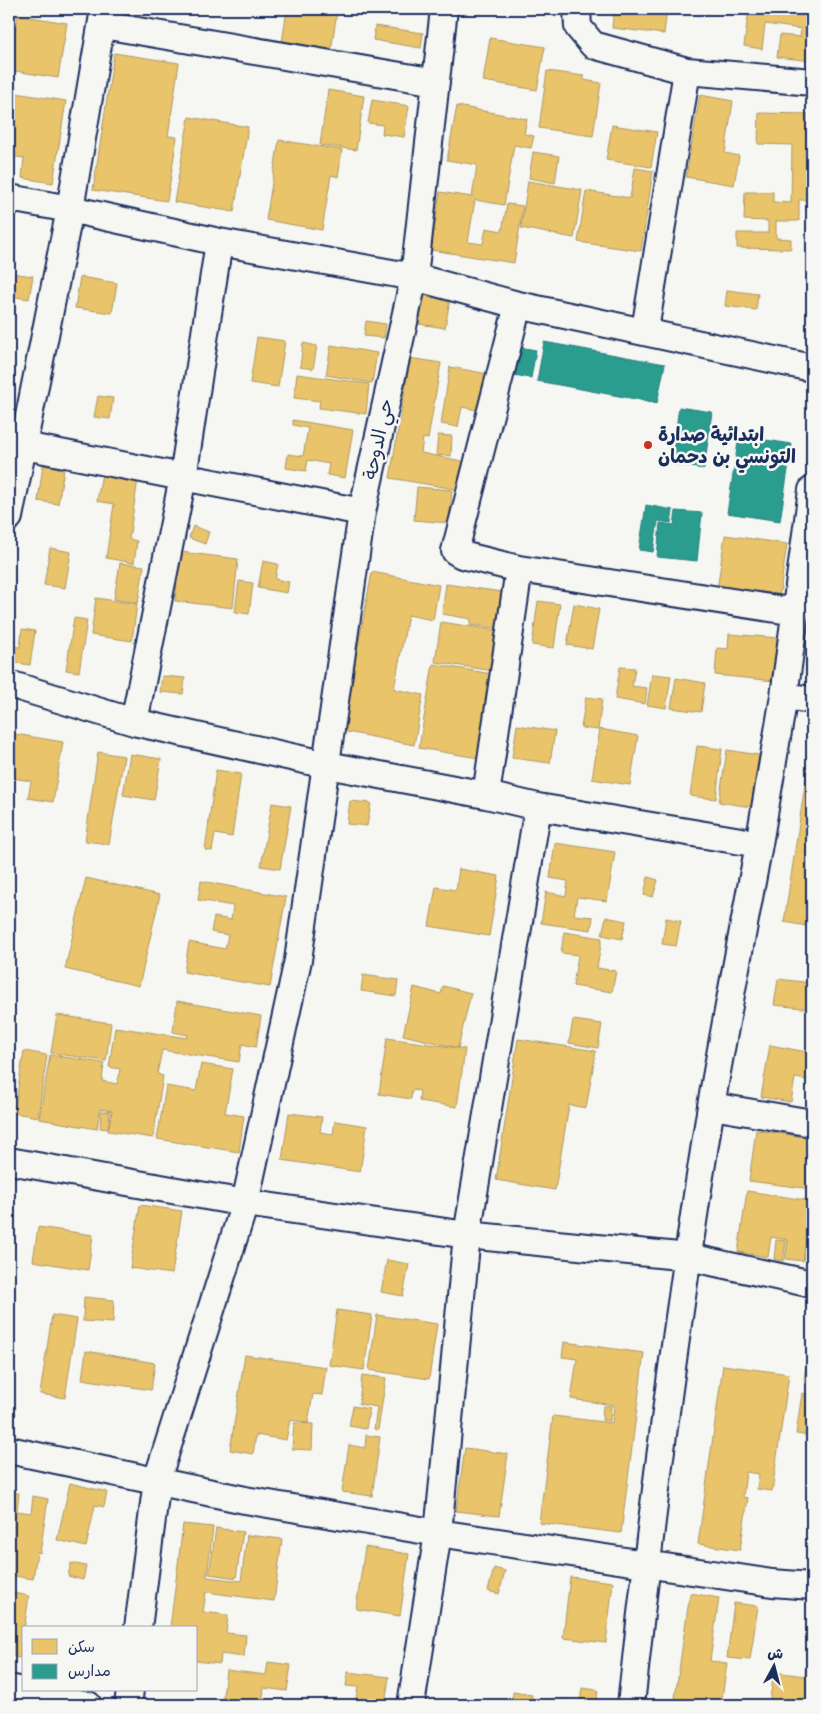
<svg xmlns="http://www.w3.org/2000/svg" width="821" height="1714" font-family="Sriracha,'Playpen Sans Arabic',sans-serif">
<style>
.homes{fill:#e9c46a;stroke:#ab9766}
.schools{fill:#2a9d8f;stroke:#267c80}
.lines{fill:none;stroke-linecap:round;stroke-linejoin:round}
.street-casing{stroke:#1b2f5e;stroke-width:30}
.street{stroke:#f6f6f2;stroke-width:26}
.poi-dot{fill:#c8321e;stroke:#f6f6f2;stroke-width:2}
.labels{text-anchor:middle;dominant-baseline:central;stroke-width:5;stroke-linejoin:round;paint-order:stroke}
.poi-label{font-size:19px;font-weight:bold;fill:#1b2f5e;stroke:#f6f6f2;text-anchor:start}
.street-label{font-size:19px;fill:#1b2f5e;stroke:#f6f6f2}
</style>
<rect width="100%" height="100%" fill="#f6f6f2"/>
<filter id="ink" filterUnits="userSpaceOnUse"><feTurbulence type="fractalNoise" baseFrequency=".02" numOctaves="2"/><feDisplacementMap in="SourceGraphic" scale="10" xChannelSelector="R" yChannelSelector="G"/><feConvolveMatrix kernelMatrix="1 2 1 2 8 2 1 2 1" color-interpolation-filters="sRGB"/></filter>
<g filter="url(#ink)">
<path class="homes" d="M287 9 337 11 331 51 282 43Z
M614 9H667L664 34 612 28Z
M749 9H812V61L777 57 780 35 800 37 801 29 765 24 762 49 744 46Z
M18 15 67 23 58 78 9 70V52L11 53Z
M375 26 423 33 421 48 373 40Z
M490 38 545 47 537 90 483 81Z
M114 53 179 63 168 136 177 137 167 201 93 190Z
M547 71 584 76V80L601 83 593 136 539 128Z
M328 90 364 96 356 150 320 145Z
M9 92 66 101 53 183 22 178 24 158 9 156Z
M700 95 733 101 725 153 739 156 734 185 686 177Z
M372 100 409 106 404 137 382 134 383 125 368 123Z
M457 106 527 119 524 134 534 136 531 148 514 145 504 205 475 200 468 242 483 244 486 228 502 231 507 204 523 206 514 263 431 250 440 192 472 197 477 165 447 160Z
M759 113 812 114V200H799V221H776V238L791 239V249L737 248V233H768V221L744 220 745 192H773V202L791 203 792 145 758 144Z
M189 117 248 127 234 212 174 202Z
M612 125 657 132 651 167 606 160Z
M279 140 342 150 338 177 331 175 322 230 266 220Z
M533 152 559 156 555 183 529 178Z
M635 168 653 171 641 251 578 242 586 191 630 198Z
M528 181 582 190 574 238 521 228Z
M10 273 33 276 29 299 9 296Z
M80 277 117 283 112 313 75 308Z
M727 290 758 294 756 310 725 306Z
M424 295 450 299 445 328 419 324Z
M366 321 386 324 384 338 364 336Z
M257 337 285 341 278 387 250 383Z
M303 343 317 346 313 369 300 367Z
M331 345 377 353 372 383 326 375Z
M410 358 441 363 428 439 423 438 421 453 472 463 467 491 390 478Z
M450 367 488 374 482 411 462 407 458 427 441 424Z
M297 374 369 384 366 414 319 408 320 401 294 398Z
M98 396 113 398 110 419 94 417Z
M293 420 353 430 345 478 327 475 329 464 308 460 306 471 286 468 288 454 303 456 308 428 293 425Z
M438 435 452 436 451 456 436 455Z
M43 465 64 469 58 504 38 501Z
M102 473 138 479 129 539 137 541 134 563 106 558 114 504 97 501Z
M417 487 452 490 449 523 414 520Z
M193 526 209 532 205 544 189 538Z
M725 535 787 544 778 606 716 597Z
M50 548 71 552 65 588 44 585Z
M180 552 238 559 233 608 175 601Z
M263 561 278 564 275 579 289 582 287 593 258 588Z
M120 563 144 566 138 603 114 599Z
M372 572 439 585 433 620 408 615 394 689 423 695 414 745 342 731Z
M239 581 253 583 249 614 235 612Z
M446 584 509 593 503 629 470 625 471 619 442 614Z
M96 598 137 604 132 641 91 635Z
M538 601 560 604 554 648 532 645Z
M574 604 599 609 592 649 567 645Z
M74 618 87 620 79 672 66 670Z
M441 622 500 631 494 671 435 662Z
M22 629 35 631 30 665 9 662V646L20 647Z
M729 634 779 638 775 681 715 675 717 648 728 649Z
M433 664 492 674 478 758 419 748Z
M620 667 635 668 632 686 647 688 645 704 615 699Z
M652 674 671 676 666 708 647 705Z
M162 676 185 678 183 694 160 692Z
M676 678 705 683 701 712 671 708Z
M586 697 602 699 598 730 581 728Z
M517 725 555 731 550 763 512 758Z
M600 729 638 736 630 785 592 779Z
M9 733 63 742 53 802 28 798 31 781 12 778 9 795Z
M812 739V927L784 922Z
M697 746 722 749 716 799 690 796Z
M727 750 759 755 751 807 719 802Z
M98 752 124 756 109 844 85 841Z
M130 754 161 759 154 800 123 795Z
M216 770 241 774 232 837 215 834 212 851 205 850Z
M350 801 371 803 367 826 347 824Z
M272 803 291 806 280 869 261 866Z
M555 843 615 852 607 901 577 897 574 915 593 917 591 930 541 923 546 892 566 896 568 881 550 878Z
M459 869 499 876 489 936 429 926 436 887 456 890Z
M648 877 658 880 653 897 644 895Z
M86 878 160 895 139 986 65 969Z
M201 881 286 897 270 987 184 972 189 942 225 949 228 935 211 932 214 917 231 920 233 906 198 900Z
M606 917 626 921 622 939 602 935Z
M666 918 681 921 676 946 662 944Z
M564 932 602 938 597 968 616 971 612 992 573 986 578 955 561 953Z
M363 975 398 980 396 996 361 991Z
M778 979 812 983 811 1009 774 1005Z
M443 986 471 993 458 1048 403 1035 414 987 441 994Z
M177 1001 261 1016 256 1047 242 1044 239 1062 162 1050 157 1074 163 1076 153 1138 108 1131 112 1111 100 1109 97 1129 39 1119 50 1055 104 1063 102 1081 117 1084 120 1069 109 1067 115 1027 187 1038 188 1035 173 1032Z
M57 1015 111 1023 106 1061 51 1053Z
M573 1020 602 1024 598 1048 569 1043Z
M387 1038 465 1049 457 1107 419 1101 420 1091 412 1090 411 1099 379 1094Z
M518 1039 596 1051 586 1108 569 1105 555 1190 496 1180Z
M770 1045 812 1053V1081L795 1078 791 1102 761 1097Z
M9 1050H12L9 1069Z
M24 1051 47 1055 38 1117 14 1113Z
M201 1064 233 1069 225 1113 244 1116 239 1152 157 1139 166 1086 196 1091Z
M101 1111 110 1112 108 1129 100 1128Z
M289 1113 322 1117 320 1132 333 1134 335 1121 367 1126 360 1172 282 1160Z
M756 1130 812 1138V1189L749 1181Z
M747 1191 812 1201 803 1261 785 1259 788 1240 771 1237 768 1257 738 1252Z
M140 1205 182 1211 172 1274 130 1268Z
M38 1227 93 1235 88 1270 33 1261Z
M776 1240 786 1241 783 1261 774 1259Z
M387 1260 409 1264 403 1296 381 1292Z
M84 1297 114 1300 113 1323 83 1321Z
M337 1310 372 1315 364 1370 329 1365Z
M52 1315 77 1319 65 1398 40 1394Z
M377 1315 437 1324 429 1379 369 1370Z
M812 1326V1380L804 1379Z
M564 1342 644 1353 621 1533 539 1523 553 1416 612 1423 614 1405 571 1399 577 1359 562 1357Z
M86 1351 155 1363 151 1390 82 1379Z
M245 1355 326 1367 322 1395 313 1394 308 1423 290 1420 286 1440 256 1435 253 1454 230 1450Z
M723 1365 789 1374 772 1491 757 1489 759 1474 746 1472 743 1497 748 1498 740 1550 698 1544Z
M362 1375 386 1378 378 1430 374 1429 377 1407 359 1404Z
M802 1393 812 1395V1436L796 1434Z
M353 1406 369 1409 366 1429 349 1426Z
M603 1406H611L610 1421 602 1420Z
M294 1423 313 1424 312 1450 292 1449Z
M366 1435 380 1437 372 1496 342 1492 349 1445 365 1448Z
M465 1448 508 1454 499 1516 456 1511Z
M70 1483 107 1492 104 1507 95 1505 86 1547 57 1540Z
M9 1492 19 1493 17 1511 31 1513 33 1496 48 1499 40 1553 37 1552 33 1579 9 1575Z
M183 1524 213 1527 207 1577 241 1581 247 1535 282 1539 274 1601 206 1592 203 1612 228 1615 226 1633 246 1635 244 1657 221 1654 220 1664 196 1661V1628H170Z
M216 1528 243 1532 236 1578 209 1574Z
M365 1547 409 1554 400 1616 356 1609Z
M71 1563 86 1566 83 1580 68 1576Z
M494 1568 505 1571 499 1594 488 1591Z
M570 1577 613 1582 606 1643 563 1638Z
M13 1593 29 1596 20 1658 9 1656V1605H12Z
M690 1593 719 1598 710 1661 727 1663 721 1705H674Z
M734 1603 758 1606 750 1660 727 1658Z
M812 1613V1705H769L774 1672 805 1676Z
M268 1662 291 1665 287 1691 264 1688 262 1705H222L226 1670 266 1675Z
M348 1672 389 1677 385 1705 355 1704 358 1687 346 1686Z
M582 1688 598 1690 596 1705H563L564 1700 580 1702Z
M513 1692 532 1695 531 1705H512Z"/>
<path class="schools" d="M544 342 665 364 657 403 537 381Z
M513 346 536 350 531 378 508 374Z
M679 407 712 412 704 469 671 464Z
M739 436 792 444 780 521 727 513Z
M646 505 673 510 671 523 658 521 653 552 639 550Z
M676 511 702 513 697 561 657 557 660 523 674 525Z"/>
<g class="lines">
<g class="street-casing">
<path id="street" d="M577 9 578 27 593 45 687 71 812 82
M103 25 436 82
M9 198 70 209 219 242 414 277 518 305 812 368
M518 305 455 551 462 555 519 569 796 612
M645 330 687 71
M9 443 362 512 414 277 444 9
M812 490 784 696 812 700
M9 517 70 209 104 9
M9 684 134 722 327 765 486 795 538 807 759 844 784 696
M134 722 183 477 219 242
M486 795 519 569
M712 1106 812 1123
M9 1161 245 1203 467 1235 689 1257 812 1284
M9 1450 245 1500 438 1533 772 1583 812 1586
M138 1628 157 1480 245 1203 298 960 362 512
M9 1688 88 1705
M128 1705 130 1690
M411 1705 438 1533 467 1235 538 807
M631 1705C652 1505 679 1305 711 1106 726 1019 743 931 759 844"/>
</g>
<use href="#street" class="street"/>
</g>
</g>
<circle class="poi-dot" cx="648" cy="445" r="5"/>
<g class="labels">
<g class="poi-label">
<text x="658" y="434">ابتدائية صدارة<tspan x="658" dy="22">التونسي بن دحمان</tspan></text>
</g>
<g class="street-label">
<text transform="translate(378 439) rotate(-78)">حي الدوحة</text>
</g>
</g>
<rect width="821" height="1714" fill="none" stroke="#f6f6f2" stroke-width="30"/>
<rect x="15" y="15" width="791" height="1684" fill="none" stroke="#1b2f5e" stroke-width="2" filter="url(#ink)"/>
<rect x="22" y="1626" width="175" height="65" fill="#f6f6f2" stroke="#9ea6b7"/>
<rect x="32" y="1639" width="25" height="15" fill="#e9c46a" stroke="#9ea6b7"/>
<text x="68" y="1652" font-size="15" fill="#1b2f5e">سكن</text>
<rect x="32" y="1664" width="25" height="15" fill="#2a9d8f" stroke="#9ea6b7"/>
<text x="68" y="1676" font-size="15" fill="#1b2f5e">مدارس</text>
<g transform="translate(774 1666) rotate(7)" stroke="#f6f6f2" stroke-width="4" paint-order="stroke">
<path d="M0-4L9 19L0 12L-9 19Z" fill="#1b2f5e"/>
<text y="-8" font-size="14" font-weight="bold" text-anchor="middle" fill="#1b2f5e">ش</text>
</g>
</svg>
